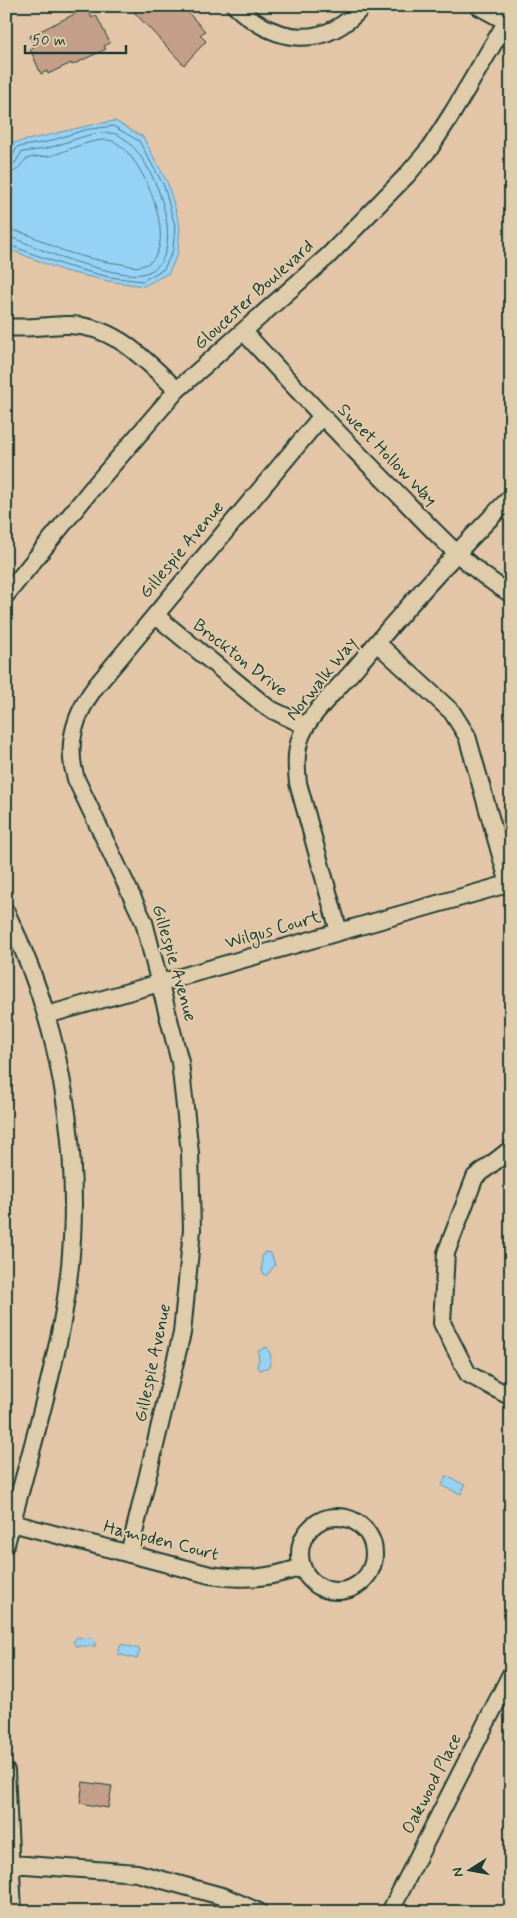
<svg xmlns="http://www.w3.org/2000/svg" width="517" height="1918" font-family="Mynerve,sans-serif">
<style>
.water{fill:#95d2f6;stroke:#6696a8}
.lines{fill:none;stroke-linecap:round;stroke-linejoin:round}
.shore{stroke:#4e7982;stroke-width:1}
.building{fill:#c39f8a;stroke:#1f3d34}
.minor-casing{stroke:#1f3d34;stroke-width:20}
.minor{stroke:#deccaa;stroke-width:16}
.labels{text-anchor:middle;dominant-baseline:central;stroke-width:4;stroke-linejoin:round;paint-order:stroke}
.street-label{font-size:18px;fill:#1f3d34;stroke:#deccaa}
</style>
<rect width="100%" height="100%" fill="#e2c6a7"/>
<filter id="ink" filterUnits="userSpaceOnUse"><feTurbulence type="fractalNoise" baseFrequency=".02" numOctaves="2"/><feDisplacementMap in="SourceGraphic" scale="10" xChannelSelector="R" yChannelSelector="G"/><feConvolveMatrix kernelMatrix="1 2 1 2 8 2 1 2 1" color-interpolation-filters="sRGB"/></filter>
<g filter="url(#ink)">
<path class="water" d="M115 121 143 137 168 184 180 226 178 252 169 273 144 286 108 281 64 271 6 248V162L12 143C47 137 79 126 115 121Z
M265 1252 271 1253 275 1265 266 1276 262 1272V1256Z
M267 1347 271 1356 269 1367 260 1370 257 1366 259 1360 258 1351Z
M446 1476 465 1485 461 1494 442 1486Z
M77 1637 86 1639 92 1637 96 1646H76L73 1642Z
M121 1644 140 1649 137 1659 118 1654Z"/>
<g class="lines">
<path class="shore" d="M6 159 12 157 17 147 47 142 84 130 113 126 139 141 164 186 175 226 173 250 164 269 142 281 109 277 66 266 6 244
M6 165 15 163 22 152C31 151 40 150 48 148 68 143 90 131 111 133 148 136 199 263 142 274 121 278 62 258 42 250 31 246 18 238 6 237
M6 173C21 172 18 165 27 159 32 156 43 157 50 156 65 152 96 136 112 141 142 150 186 256 141 266 135 268 127 265 122 264 105 262 87 258 70 253 50 247 28 230 6 230"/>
</g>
<path class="building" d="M138 6H182L205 31 200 35 206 41 184 65 133 11Z
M87 8 92 18 96 15 110 43 104 46 106 49 72 65 71 63 48 74 47 71 41 74 30 49 34 47 30 36Z
M83 1782 112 1786 108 1808 80 1803Z"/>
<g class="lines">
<g class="minor-casing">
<path id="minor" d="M235 6C275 43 324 51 363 6
M478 6 511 24
M6 327C26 329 44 326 64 325 113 323 144 359 177 390
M244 332C294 387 345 441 398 494 433 530 467 568 511 594
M6 595 90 491 177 390 328 256 407 175 430 148 453 112 511 14
M155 615 268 708 306 726
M377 643 452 712 467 736 509 884
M6 912C69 1040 88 1188 61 1328 47 1400 25 1472 6 1544
M339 932 298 783C296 764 295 745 305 728 313 712 339 687 352 672 402 612 455 553 511 497
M47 1015 511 883
M511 1149 475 1177 446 1253 442 1323 468 1374 511 1397
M300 1554a37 37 0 1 1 74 0a37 37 0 1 1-74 0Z
M12 1523 210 1575C247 1580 266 1579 302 1567
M129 1554 182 1333 192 1230 190 1153 180 1062 144 922 76 779C65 744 75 714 96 686L321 417
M6 1771 13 1912
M6 1861 12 1864 137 1873 225 1897 259 1912
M390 1912 511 1674"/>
</g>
<use href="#minor" class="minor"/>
</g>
</g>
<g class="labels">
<g class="street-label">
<text transform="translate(254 295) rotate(-42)">Gloucester Boulevard</text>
<text transform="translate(387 455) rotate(46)">Sweet Hollow Way</text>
<text transform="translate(182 550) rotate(-50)">Gillespie Avenue</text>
<text transform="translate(240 658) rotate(38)">Brockton Drive</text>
<text transform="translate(322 679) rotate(-51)">Norwalk Way</text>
<text transform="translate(273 930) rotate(-16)">Wilgus Court</text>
<text transform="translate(174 963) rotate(74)">Gillespie Avenue</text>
<text transform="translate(153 1363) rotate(-78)">Gillespie Avenue</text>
<text transform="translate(161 1541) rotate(14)">Hampden Court</text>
<text transform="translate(432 1784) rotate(-63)">Oakwood Place</text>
</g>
</g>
<rect width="517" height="1918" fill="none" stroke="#deccaa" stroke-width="25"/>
<rect x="12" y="12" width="492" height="1893" fill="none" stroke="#1f3d34" stroke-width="2" filter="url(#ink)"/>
<g transform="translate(470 1870) rotate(259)" stroke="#deccaa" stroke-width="4" paint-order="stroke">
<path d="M0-4L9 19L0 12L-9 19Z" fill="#1f3d34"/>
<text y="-8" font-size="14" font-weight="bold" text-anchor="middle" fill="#1f3d34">N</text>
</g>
<path d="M25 45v8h101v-8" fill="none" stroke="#1f3d34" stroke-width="2.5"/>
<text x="32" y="45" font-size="15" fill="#1f3d34" stroke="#deccaa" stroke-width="4" paint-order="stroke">50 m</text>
</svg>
